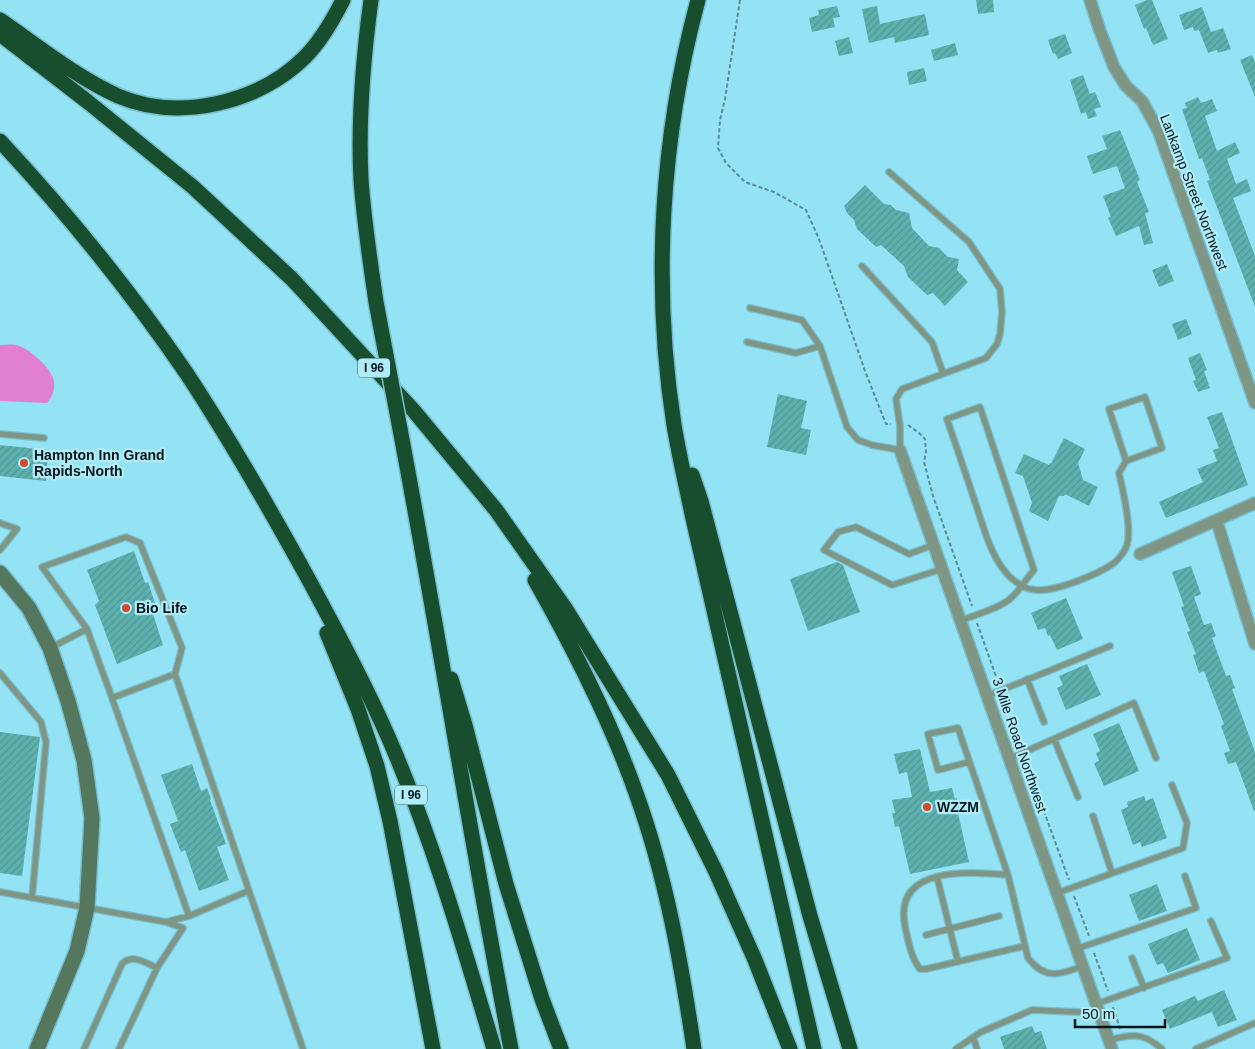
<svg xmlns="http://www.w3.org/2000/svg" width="1255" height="1049" font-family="Arial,sans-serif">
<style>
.water{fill:#e180d2}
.building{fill:url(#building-hatch)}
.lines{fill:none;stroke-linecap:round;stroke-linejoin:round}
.lane-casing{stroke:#79becd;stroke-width:8}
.street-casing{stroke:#79becd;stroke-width:14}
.secondary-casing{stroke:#79becd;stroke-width:18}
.highway-casing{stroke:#79becd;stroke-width:18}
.path{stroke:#568d99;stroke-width:2;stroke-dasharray:4 2.5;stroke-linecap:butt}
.lane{stroke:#7f9684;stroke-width:5.5}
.street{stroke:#7f9684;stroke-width:11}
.secondary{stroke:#55775e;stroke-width:15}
.highway{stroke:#174e2d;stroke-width:15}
.highway-bridge-casing{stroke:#79becd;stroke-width:18;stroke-linecap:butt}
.highway-bridge{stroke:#174e2d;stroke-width:15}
.poi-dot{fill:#d4492e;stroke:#afedfb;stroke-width:2}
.labels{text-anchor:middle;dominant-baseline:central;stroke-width:4.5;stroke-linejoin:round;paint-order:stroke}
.shield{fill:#afedfb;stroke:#34565e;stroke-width:1}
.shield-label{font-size:12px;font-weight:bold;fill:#00151a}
.street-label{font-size:14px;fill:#00151a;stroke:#afedfb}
.poi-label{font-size:14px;font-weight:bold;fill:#00151a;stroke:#afedfb;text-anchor:start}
</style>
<defs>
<pattern id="building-hatch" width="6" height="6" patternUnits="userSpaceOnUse" patternTransform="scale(1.25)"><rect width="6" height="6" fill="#5db1ae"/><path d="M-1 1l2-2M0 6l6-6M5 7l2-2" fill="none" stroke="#4f9795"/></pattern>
</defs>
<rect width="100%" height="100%" fill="#93e3f4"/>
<path class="water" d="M0 345C5 345 11 344 16 345 28 347 53 369 54 382 55 391 52 397 47 403L0 401Z"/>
<path class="building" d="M976 0H993L994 12 978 14Z
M1147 0H1152L1168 39 1153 45 1146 28 1144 29 1135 5Z
M837 6 840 17 833 18 835 27 812 32 809 18 819 15 818 10Z
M877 6 880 24 925 14 929 35 895 43 894 37 869 43 862 9Z
M1202 7 1211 32 1223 28 1231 49 1218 53 1217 50 1208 53 1199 30 1194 31 1193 27 1184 30 1179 15Z
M1065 34 1072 53 1058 59 1055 53 1053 54 1048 40Z
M849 37 853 53 839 56 835 41Z
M955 43 958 55 934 61 931 50Z
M1252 55 1255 62V97L1240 60Z
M924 68 927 81 909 85 907 72Z
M1083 75 1090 94 1095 92 1101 107 1094 109 1097 116 1088 119 1086 112 1081 114 1070 80Z
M1198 97 1201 103 1212 99 1217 111 1205 116 1217 151 1235 142 1240 153 1227 159 1236 184 1247 179 1251 191 1233 198 1255 256V307L1207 181 1210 180 1202 158 1199 159 1182 109 1187 108 1185 103Z
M1120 130 1140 180 1137 182 1149 212 1145 213 1153 243 1144 245 1139 226 1116 236 1108 218 1111 217 1103 196 1125 188 1117 166 1093 174 1087 156 1107 149 1102 136Z
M865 185 884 204 891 205 896 210 909 213 912 228 929 246 939 248 948 257 959 259 957 270 968 282 945 306 933 293 927 295 908 277 904 266 881 245 876 247 857 229 854 220 847 213 844 206Z
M1167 264 1174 281 1159 287 1152 270Z
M1186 319 1192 334 1178 340 1172 324Z
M1200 353 1207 370 1204 371 1210 388 1198 392 1193 381 1196 380 1188 358Z
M778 394 807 401 801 428 811 430 806 455 767 447Z
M1222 412 1248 485 1166 518 1159 502 1203 482 1197 469 1217 461 1213 450 1219 448 1207 417Z
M1064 438 1085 449 1078 463 1083 480 1098 487 1089 506 1065 494 1064 496H1059L1048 521 1029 511 1032 503 1023 476 1015 473 1024 454 1049 465 1050 463 1051 464Z
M0 445 48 450 46 481 0 476Z
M134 551 145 583 148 582 158 612 153 614 163 645 117 664 95 605 99 601 87 570Z
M837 562 843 565 860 612 808 631 790 579Z
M1191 566 1201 594 1194 597 1204 625 1211 623 1216 636 1212 638 1226 676 1230 675 1235 688 1232 689 1255 752V811H1254L1236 762 1228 764 1224 753 1230 751 1221 726 1224 724 1204 671 1199 673 1193 655 1196 654 1187 632 1190 631 1181 607 1184 606 1172 572Z
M1066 598 1083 639 1057 650 1050 635 1048 636 1045 628 1038 630 1031 613Z
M1087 664 1101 695 1066 710 1057 688 1063 685 1059 676Z
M1119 723 1139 771 1104 786 1094 763 1099 761 1096 753 1100 751 1093 734Z
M0 732 40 737 22 876 0 873Z
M920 749 930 792 952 788 955 799 957 798 961 813H958L969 862 910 874 899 826 895 827 892 813H895L892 800 912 797 907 772 899 774 894 754Z
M192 764 201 791 207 788 211 799 210 800 226 844 217 847 229 880 199 891 185 850 181 852 170 824 178 821 161 775Z
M1144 796 1146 801 1153 798 1167 838 1142 847 1140 842 1133 845 1121 810 1128 807 1127 802Z
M1157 884 1167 911 1139 921 1129 895Z
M1187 928 1200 960 1168 973 1163 963 1157 965 1148 944Z
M1224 990 1237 1020 1218 1027 1212 1012 1170 1029 1162 1010 1195 996 1198 1001Z
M1032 1026 1035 1033 1041 1031 1047 1049H1004L1000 1037Z"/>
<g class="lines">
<g class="lane-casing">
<path id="lane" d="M862 266 932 342 943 373
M750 308 802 320 820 346 847 427 858 440 872 445 900 450V426L896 399 902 389 986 358 997 344 1000 334 1002 312 1000 289 969 242 889 172
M747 342 796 353 820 346
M0 434 44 438
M0 523 17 529 0 550
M933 545 909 554 856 527 838 532 824 550 892 585 942 569
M960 621C974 615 1001 608 1011 598 1020 590 1026 579 1034 570L980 407 947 419C956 446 966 474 975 502 984 527 990 557 1010 577 1018 584 1025 589 1036 590 1055 592 1099 574 1114 563 1119 559 1125 551 1127 545 1132 528 1123 491 1119 473L1126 461 1162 448 1145 397 1109 409 1126 461
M52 647 87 629
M0 673 41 722 46 742 32 898
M175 674 112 698 87 629 42 567 126 537 140 543 182 648 175 674 303 1049
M1027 679 1044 722
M987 696 1110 646
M112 698 189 916
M1054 739 1078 797
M1009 759 1134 703 1156 758
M969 762 938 770 928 734 958 728 1008 875 1028 958C1045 980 1060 975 1083 966
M1093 816 1112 873
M1008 875C969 872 893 865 905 926 908 940 911 958 920 969H926L1025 946
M937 877 958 962
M0 892 166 922 189 916 248 891
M1057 893 1183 848 1187 823 1172 785
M926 935 999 916
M1076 949 1196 908 1185 876
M1132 958 1144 988
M1096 1004 1227 958 1211 921
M973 1037 977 1049
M1109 1040C1132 1034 1143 1032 1162 1049
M84 1049 122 964C132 953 146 963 157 968L183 928 166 922
M119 1049 157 968
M956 1049 981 1032 1032 1010 1099 1013
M1196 1049 1255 1023"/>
</g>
<g class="street-casing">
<path id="street" d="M1090 0 1100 31 1114 67 1126 86 1142 101 1158 130 1255 403
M900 450 1112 1049
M1217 522 1255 644
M1140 554 1255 503"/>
</g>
<g class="secondary-casing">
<path id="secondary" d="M0 573 29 608 50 648 68 701 84 760 92 818 87 908 77 951 37 1049"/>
</g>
<g class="highway-casing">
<path id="highway" d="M371 0C363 59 358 120 361 180 364 221 370 261 376 302
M698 0C661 137 652 284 674 425 679 455 686 485 692 514L814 1049
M0 20C38 46 76 77 118 96 179 122 259 103 305 57 321 41 333 20 343 0
M0 34 88 102 193 187 292 279 414 411 496 510 565 608 668 775 716 872 755 960 790 1049
M0 141C68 214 131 292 187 374 231 441 271 511 310 582 338 634 366 686 390 741 433 841 463 945 494 1049
M400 429C439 635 471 843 511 1049
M692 475 701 501 810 916 850 1049
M535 580C574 649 610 719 636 793 666 876 681 962 694 1049
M327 633 358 709 377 766 390 821 433 1049
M451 679 465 725 506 884 542 999 561 1049"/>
</g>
<path class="path" d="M740 0 725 99 720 120 718 148 726 163 745 182 774 192 806 210 819 239 865 371 886 424H891
M908 425 919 433 925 439 926 452 924 462 933 496 972 606
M977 623 998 682
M1004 698 1021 746
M1026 762 1069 880
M1074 896 1089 936
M1094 953 1108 991
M1113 1007 1120 1029"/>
<use href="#lane" class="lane"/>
<use href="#street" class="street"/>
<use href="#secondary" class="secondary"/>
<use href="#highway" class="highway"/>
<g class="highway-bridge-casing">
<path id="highway-bridge" d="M376 302 400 429"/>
</g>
<use href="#highway-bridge" class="highway-bridge"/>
</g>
<g class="poi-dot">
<circle cx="24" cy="463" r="5"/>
<circle cx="126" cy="608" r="5"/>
<circle cx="927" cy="807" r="5"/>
</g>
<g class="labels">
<g class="shield">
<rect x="358" y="358.5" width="32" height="19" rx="4"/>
<rect x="395" y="785.5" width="32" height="19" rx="4"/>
</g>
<g class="shield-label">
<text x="374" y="368">I 96</text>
<text x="411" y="795">I 96</text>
</g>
<g class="street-label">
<text transform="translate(1194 192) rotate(69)">Lankamp Street Northwest</text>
<text transform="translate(1020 745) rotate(71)">3 Mile Road Northwest</text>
</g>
<g class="poi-label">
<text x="34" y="455">Hampton Inn Grand<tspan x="34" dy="16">Rapids-North</tspan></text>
<text x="136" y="608">Bio Life</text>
<text x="937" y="807">WZZM</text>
</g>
</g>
<path d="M1075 1019v8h90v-8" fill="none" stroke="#00151a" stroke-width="2.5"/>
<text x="1082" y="1019" font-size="15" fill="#00151a" stroke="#afedfb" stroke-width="4" paint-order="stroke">50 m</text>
</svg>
